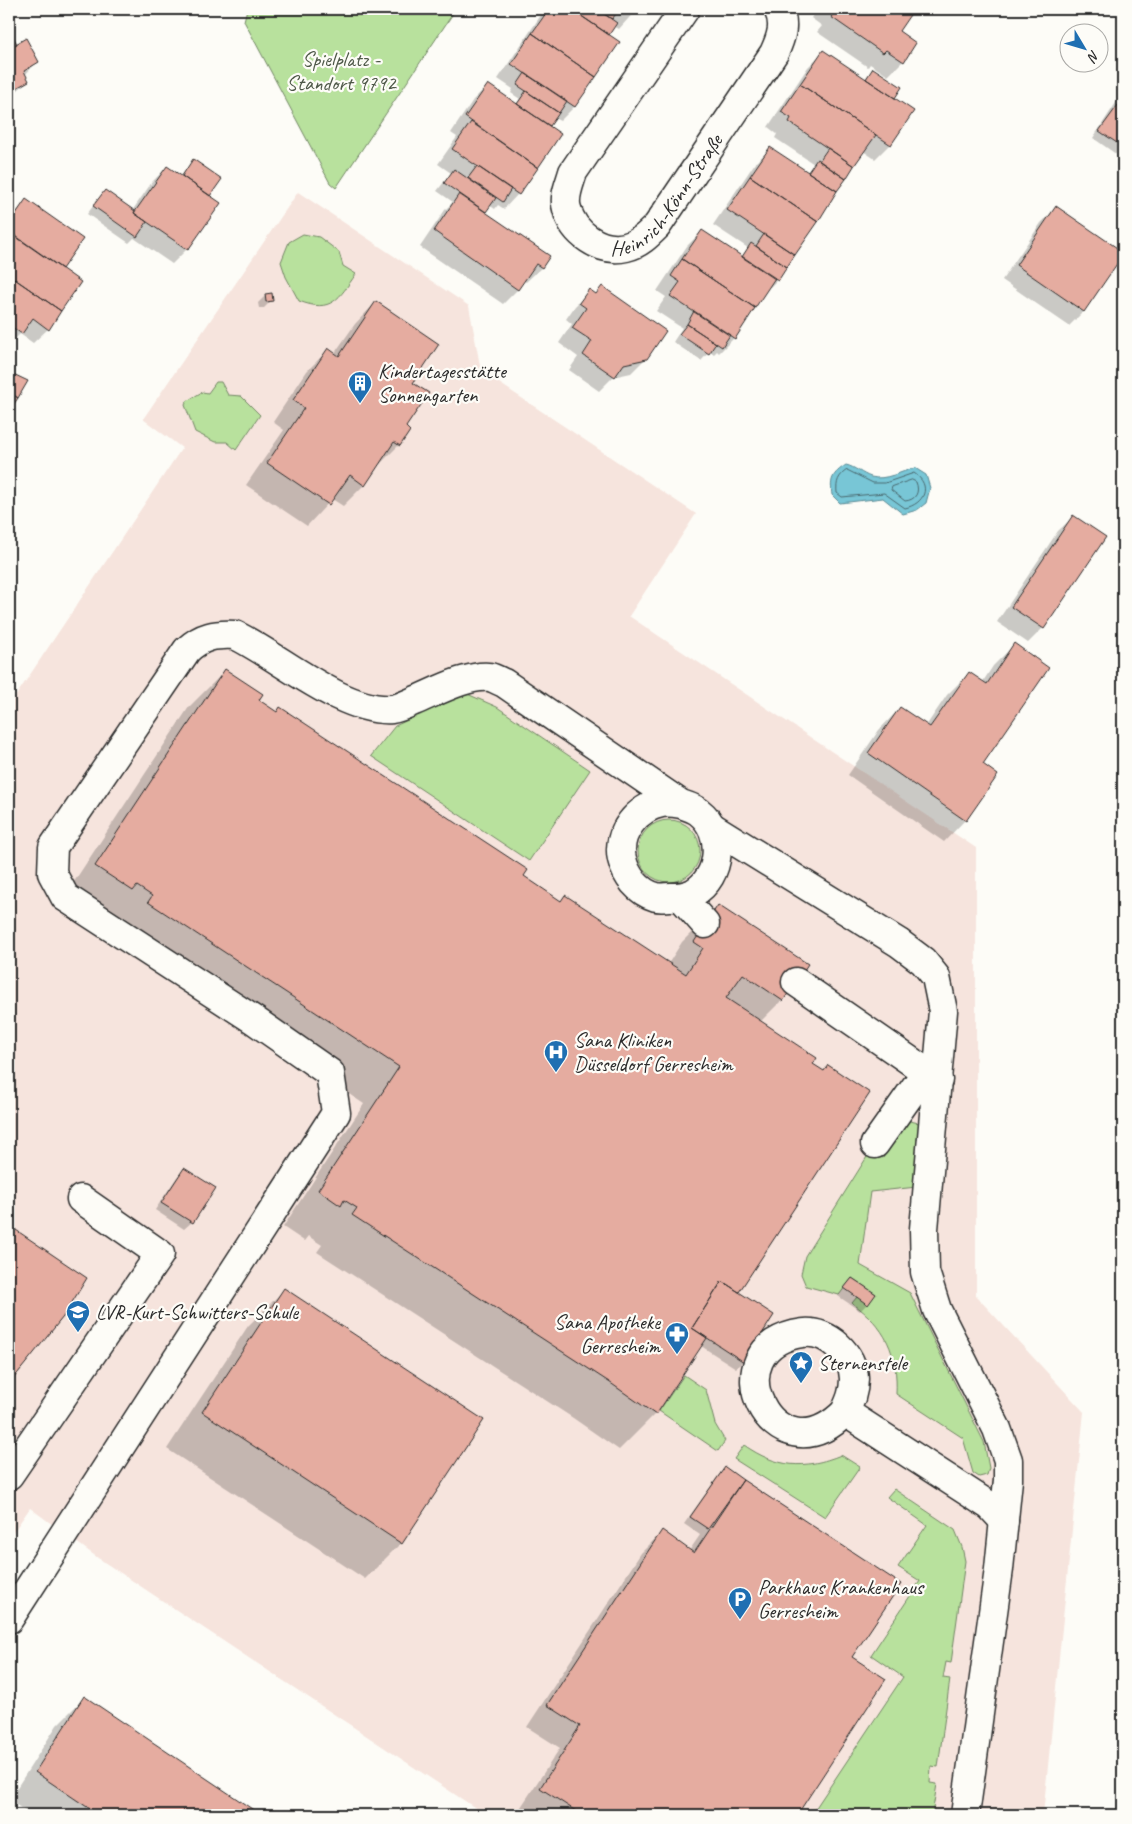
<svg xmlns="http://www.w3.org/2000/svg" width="1132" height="1824" font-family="Caveat,sans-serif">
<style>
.built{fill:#f6e4dd}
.green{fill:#b8e19d;stroke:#728664}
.water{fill:#78c6d6;stroke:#598892}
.shadow{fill:#0003}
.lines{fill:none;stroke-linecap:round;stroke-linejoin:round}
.shore{stroke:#4a696f;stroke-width:1}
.building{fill:#e5aca0;stroke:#2b2b2b}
.minor-casing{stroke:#2b2b2b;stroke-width:31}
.minor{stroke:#fdfcf7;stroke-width:28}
.labels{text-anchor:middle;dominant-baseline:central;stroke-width:4.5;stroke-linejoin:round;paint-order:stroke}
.park-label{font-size:21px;fill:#4e5848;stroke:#fdfcf7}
.street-label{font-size:21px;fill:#2b2b2b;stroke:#fdfcf7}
.poi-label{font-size:21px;fill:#2b2b2b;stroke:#fdfcf7;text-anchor:start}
</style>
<rect width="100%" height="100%" fill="#fdfcf7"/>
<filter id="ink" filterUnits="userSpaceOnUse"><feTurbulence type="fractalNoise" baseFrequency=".02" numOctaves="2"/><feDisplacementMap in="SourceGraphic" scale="10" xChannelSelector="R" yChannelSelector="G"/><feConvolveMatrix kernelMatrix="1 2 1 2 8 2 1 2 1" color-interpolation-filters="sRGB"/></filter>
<g filter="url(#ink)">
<path class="built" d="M298 192 469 306 481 371 696 514 629 616 976 848V1296L1084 1412 1043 1815H486L98 1558 30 1508 9 1538V706L182 448 143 419Z"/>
<path class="green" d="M247 9H456L336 188 330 183 244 21Z
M303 234 319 237 339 252 343 266 356 274C339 298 332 314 299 301L286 277 281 262 289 242Z
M216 382H221L228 395 241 396 260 415 236 450 227 442H215L195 432 185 405 187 401 202 392 208 393Z
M465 693 497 707 590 770 529 861 371 756 395 726Z
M638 851a31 31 0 1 1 62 0a31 31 0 1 1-62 0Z
M910 1121 919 1123 923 1128 917 1187 870 1192 860 1265 910 1293 984 1442 989 1468 987 1475 979 1477 973 1473 963 1438 896 1394C898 1353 886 1327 852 1303L857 1297 876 1294 852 1278 839 1295 806 1286 801 1274 805 1256 870 1152 883 1158 904 1124Z
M684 1375 706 1390 715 1424 725 1441 718 1451 659 1411Z
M744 1445C777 1468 804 1470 841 1455L860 1467 825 1517 734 1459Z
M894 1489 955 1530 962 1547 965 1561 951 1663 946 1662 943 1678 950 1679 938 1767 931 1766 930 1783 937 1784 932 1815H807L811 1810 815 1809 903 1677 871 1655 920 1581 898 1567 927 1525 887 1497Z"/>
<path class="water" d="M846 465C855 467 862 474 871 477 885 481 902 471 915 468L926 475 930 488 926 503 917 510 903 514 883 498 840 503 832 495C830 479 832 474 846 465Z"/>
<path class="shadow" d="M547 9H637L619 29 614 26 608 36 574 107 560 121 554 118 539 117 538 119 560 134 518 194 504 209 498 205 495 209 489 205 484 213 549 257 541 268 526 282 523 280 518 289 503 304 420 247 445 210 453 202 437 191 451 173 438 164 457 137 451 133 473 100 488 85 516 104 520 99 511 93 513 89 498 79 541 15Z
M817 9H912L897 31 903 61 888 76 870 64 868 67 817 32 822 26 811 18Z
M9 31 16 45 37 62 25 75 28 81 9 98Z
M823 52 864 79 873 70 900 88 893 99 912 111 890 144 875 159 863 151 777 280 770 287 769 286 734 338 719 353 717 351 714 354 710 351 701 361 673 342 682 328 656 311 666 297 657 291 687 246 702 231 741 257 748 248 713 225 755 163 770 149 807 173 814 164 775 138 777 134 768 127 808 67Z
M1123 92V159L1093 138Z
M193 161 209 196 219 203 187 249 172 264 134 238 129 243 87 214 105 191 132 211 152 182 167 167 180 177Z
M26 201 60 269 48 329 33 343 20 334 9 345V219Z
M1056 208 1084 311 1069 326 1002 280 1041 223Z
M602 288 646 358 631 373 613 377 599 391 569 370 578 357 559 343 572 324 566 319 575 306 590 291 595 295Z
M266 295 271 301 264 308H259L258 303Z
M376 302 411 383 404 427 399 445 377 467 364 485 343 506 332 499 307 526 246 485 284 430 273 422 307 371 328 350 334 354 355 324Z
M1073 517 1104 537 1043 628 1028 643 997 622 1058 531Z
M1014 645 965 820 944 842 848 775 879 730 900 708 926 726 947 695 969 673 982 683 993 666Z
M225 671 257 701 276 713 280 709 522 877 560 902 565 896 668 964 682 942 718 906 806 964 782 1000 760 1022 823 1072 828 1066 869 1093 738 1292 743 1361 736 1368 701 1346 655 1414 619 1450 573 1418 317 1252 322 1245 308 1236 304 1241 283 1227 364 1104 60 903 189 707Z
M184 1169 192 1222 184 1229 155 1210 177 1177Z
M13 1229 62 1316 9 1382V1233Z
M852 1279 867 1304 860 1311 838 1296Z
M284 1290 401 1543 365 1579 167 1449 248 1326Z
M725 1468 900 1584 851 1657 885 1680 796 1815H528L519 1810 560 1748 527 1727 641 1553 662 1532 689 1551 700 1535 684 1524 718 1476Z
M84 1698 259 1815H31L9 1800 57 1725Z"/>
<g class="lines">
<path class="shore" d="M847 470 873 483H885L914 473C933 486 924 504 905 508L884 493 842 497 837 493C836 482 838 476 847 470Z
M912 480 916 482C920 492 916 500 905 501L891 490 892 487Z"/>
</g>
<path class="building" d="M549 9H571L620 42 596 77 532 33Z
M571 9H597L617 23 609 35Z
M597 9H620L612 19Z
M625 9H638L634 15Z
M833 9H914L899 31 916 43 904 62 886 50 883 53 831 17 836 10Z
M9 29 17 44 9 48Z
M532 33 596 77 575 107 511 64Z
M26 38 39 62 24 71 29 81 9 92V48Z
M823 50 914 111 891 145 800 84Z
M873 68 902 87 895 98 866 79Z
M525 73 567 101 559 113 517 85Z
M488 84 561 134 538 168 465 117Z
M800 84 876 135 854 166 789 122 791 118 781 112Z
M526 91 559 113 550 126 517 104Z
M1118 105 1123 109V147L1099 131Z
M471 122 538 168 519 195 452 149Z
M770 147 837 191 818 222 750 176Z
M828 148 854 166 846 179 819 161Z
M193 159 222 179 210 196 182 176Z
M817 159 846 179 837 191 808 172Z
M167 166 221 203 188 250 134 213Z
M477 166 511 189 503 202 468 178Z
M454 169 496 198 486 212 444 183Z
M750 176 818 222 795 255 727 210Z
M105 190 135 211 134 213 147 222 137 237 93 206Z
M459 194 550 256 542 268 536 264 518 290 434 231Z
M26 199 83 239 62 269 9 232V224Z
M1056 206 1123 252V255L1084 312 1016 265Z
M702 230 775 278 755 308 682 259Z
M10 232 81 282 61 311 9 275Z
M764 234 795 255 787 267 756 246Z
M751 243 787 267 778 281 742 257Z
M682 259 755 308 735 339 670 296 680 282 671 276Z
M9 275 61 311 49 330 33 318 22 334 9 325Z
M602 286 666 331 647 359 624 364 615 377 583 355 592 341 572 328 586 308 579 303 589 289 596 294Z
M272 293 273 301 266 302 265 294Z
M376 301 439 344 413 383 429 393 406 427 410 431 400 446 394 442 365 486 350 475 329 505 267 463 304 408 293 400 328 348 339 356Z
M694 311 730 335 722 347 687 324Z
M687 324 716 343 709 354 679 334Z
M9 372 28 381 18 398 9 392Z
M9 392 18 398 9 411Z
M1073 515 1106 537 1044 629 1011 607Z
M1014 643 1049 668 983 764 998 775 966 821 868 753 900 707 930 727 969 672 987 684Z
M225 669 263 694 259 700 277 712 280 707 528 870 524 876 561 901 565 895 686 974 703 948 694 942 718 905 808 964 783 1001 743 974 726 998 817 1058 813 1064 824 1071 828 1065 870 1093 739 1292 722 1281 692 1328 707 1338 656 1415 609 1382 352 1215 357 1208 344 1200 341 1206 318 1190 399 1067 148 902 152 896 137 886 133 891 95 866Z
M184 1168 216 1188 193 1223 161 1203Z
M13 1228 87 1278 63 1317 9 1384V1234Z
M852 1278 876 1294 868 1305 844 1288Z
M722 1281 774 1315 744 1362 692 1328Z
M284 1288 484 1420 402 1544 202 1412Z
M725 1467 743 1480 708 1529 690 1517Z
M743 1480 901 1584 852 1657 886 1679 797 1815H582L540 1788 580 1726 547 1705 662 1530 694 1553Z
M84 1696 261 1815H99L35 1772Z"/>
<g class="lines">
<g class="minor-casing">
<g id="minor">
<path id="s1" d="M685 9 573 172C570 183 563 197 567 209 573 233 600 253 626 247 639 244 648 235 657 226L774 53C781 38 786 24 778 9"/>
<path d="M712 827 899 943 923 961 936 977 943 1011 924 1229 925 1272 937 1310 997 1429 1008 1460V1480L999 1569 965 1815"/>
<path d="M681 897 705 924"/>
<path d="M796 982 938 1080"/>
<path d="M875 1144 926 1072"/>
<path d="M845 1412C773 1485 707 1346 803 1333 828 1330 854 1355 854 1379 854 1392 850 1401 845 1412L990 1506 1004 1521"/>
<path d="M9 1475 160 1254 81 1199"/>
<path d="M9 1619 336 1113 330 1073 254 1020 65 897 52 873 53 847 187 650C202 636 215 634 235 635 279 656 343 713 392 709 399 708 407 704 414 701 434 693 468 674 490 677 494 678 499 681 504 683L681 804C687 806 694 808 699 812 725 832 722 877 693 893 686 896 678 897 671 897 666 897 660 898 656 897 638 892 626 876 622 859 616 833 638 807 662 803 668 802 675 803 681 804"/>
</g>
</g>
<use href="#minor" class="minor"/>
</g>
</g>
<defs>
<g id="building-pin" transform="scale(1.25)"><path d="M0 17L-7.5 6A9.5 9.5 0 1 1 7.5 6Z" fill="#1f6fb2" stroke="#fdfcf7"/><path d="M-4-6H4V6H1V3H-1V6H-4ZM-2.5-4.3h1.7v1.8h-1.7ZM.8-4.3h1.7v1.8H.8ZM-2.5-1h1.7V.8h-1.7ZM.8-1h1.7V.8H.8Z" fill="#fff"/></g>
<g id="hospital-pin" transform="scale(1.25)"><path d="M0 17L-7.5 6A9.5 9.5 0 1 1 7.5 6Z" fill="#1f6fb2" stroke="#fdfcf7"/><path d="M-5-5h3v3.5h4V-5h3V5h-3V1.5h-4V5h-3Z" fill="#fff"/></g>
<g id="school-pin" transform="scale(1.25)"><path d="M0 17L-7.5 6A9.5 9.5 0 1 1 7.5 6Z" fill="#1f6fb2" stroke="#fdfcf7"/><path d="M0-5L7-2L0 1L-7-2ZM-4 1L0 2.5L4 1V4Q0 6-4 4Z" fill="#fff"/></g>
<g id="pharmacy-pin" transform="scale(1.25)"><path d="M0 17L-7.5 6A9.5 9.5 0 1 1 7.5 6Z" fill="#1f6fb2" stroke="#fdfcf7"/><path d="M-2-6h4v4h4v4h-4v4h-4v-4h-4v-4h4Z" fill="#fff"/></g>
<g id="sight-pin" transform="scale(1.25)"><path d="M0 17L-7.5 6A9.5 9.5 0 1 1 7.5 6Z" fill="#1f6fb2" stroke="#fdfcf7"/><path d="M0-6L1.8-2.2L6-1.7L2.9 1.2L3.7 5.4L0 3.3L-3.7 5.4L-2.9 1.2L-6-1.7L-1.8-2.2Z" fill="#fff"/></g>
<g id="parking-pin" transform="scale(1.25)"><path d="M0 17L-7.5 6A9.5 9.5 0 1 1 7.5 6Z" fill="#1f6fb2" stroke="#fdfcf7"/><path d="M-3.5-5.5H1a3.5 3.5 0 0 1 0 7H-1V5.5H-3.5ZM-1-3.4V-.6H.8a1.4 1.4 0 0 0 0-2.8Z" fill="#fff"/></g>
</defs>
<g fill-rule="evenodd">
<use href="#building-pin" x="360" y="383"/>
<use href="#hospital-pin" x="556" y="1052"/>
<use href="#school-pin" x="78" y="1312"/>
<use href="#pharmacy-pin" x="677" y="1334"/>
<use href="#sight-pin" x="801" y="1363"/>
<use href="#parking-pin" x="740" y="1599"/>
</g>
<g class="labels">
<g class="park-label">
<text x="341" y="59">Spielplatz -<tspan x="341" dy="24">Standort 9792</tspan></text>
</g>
<g class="street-label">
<text stroke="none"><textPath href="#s1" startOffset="378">Heinrich-Könn-Straße</textPath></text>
</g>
<g class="poi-label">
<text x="378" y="371">Kindertagesstätte<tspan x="378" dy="24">Sonnengarten</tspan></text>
<text x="574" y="1040">Sana Kliniken<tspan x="574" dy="24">Düsseldorf Gerresheim</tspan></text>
<text x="96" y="1312">LVR-Kurt-Schwitters-Schule</text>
<text x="660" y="1322" text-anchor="end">Sana Apotheke<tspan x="660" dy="24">Gerresheim</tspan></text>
<text x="818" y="1363">Sternenstele</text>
<text x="758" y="1587">Parkhaus Krankenhaus<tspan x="758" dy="24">Gerresheim</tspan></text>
</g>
</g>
<rect width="1132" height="1824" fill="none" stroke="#fdfcf7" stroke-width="30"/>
<rect x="15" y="15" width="1102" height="1794" fill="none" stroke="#2b2b2b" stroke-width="2" filter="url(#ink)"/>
<g transform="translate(1084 48) rotate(128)"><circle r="24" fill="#fdfcf7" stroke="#a9a8a5"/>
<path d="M0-4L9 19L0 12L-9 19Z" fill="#1f6fb2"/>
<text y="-8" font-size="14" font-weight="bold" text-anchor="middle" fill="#2b2b2b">N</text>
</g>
</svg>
